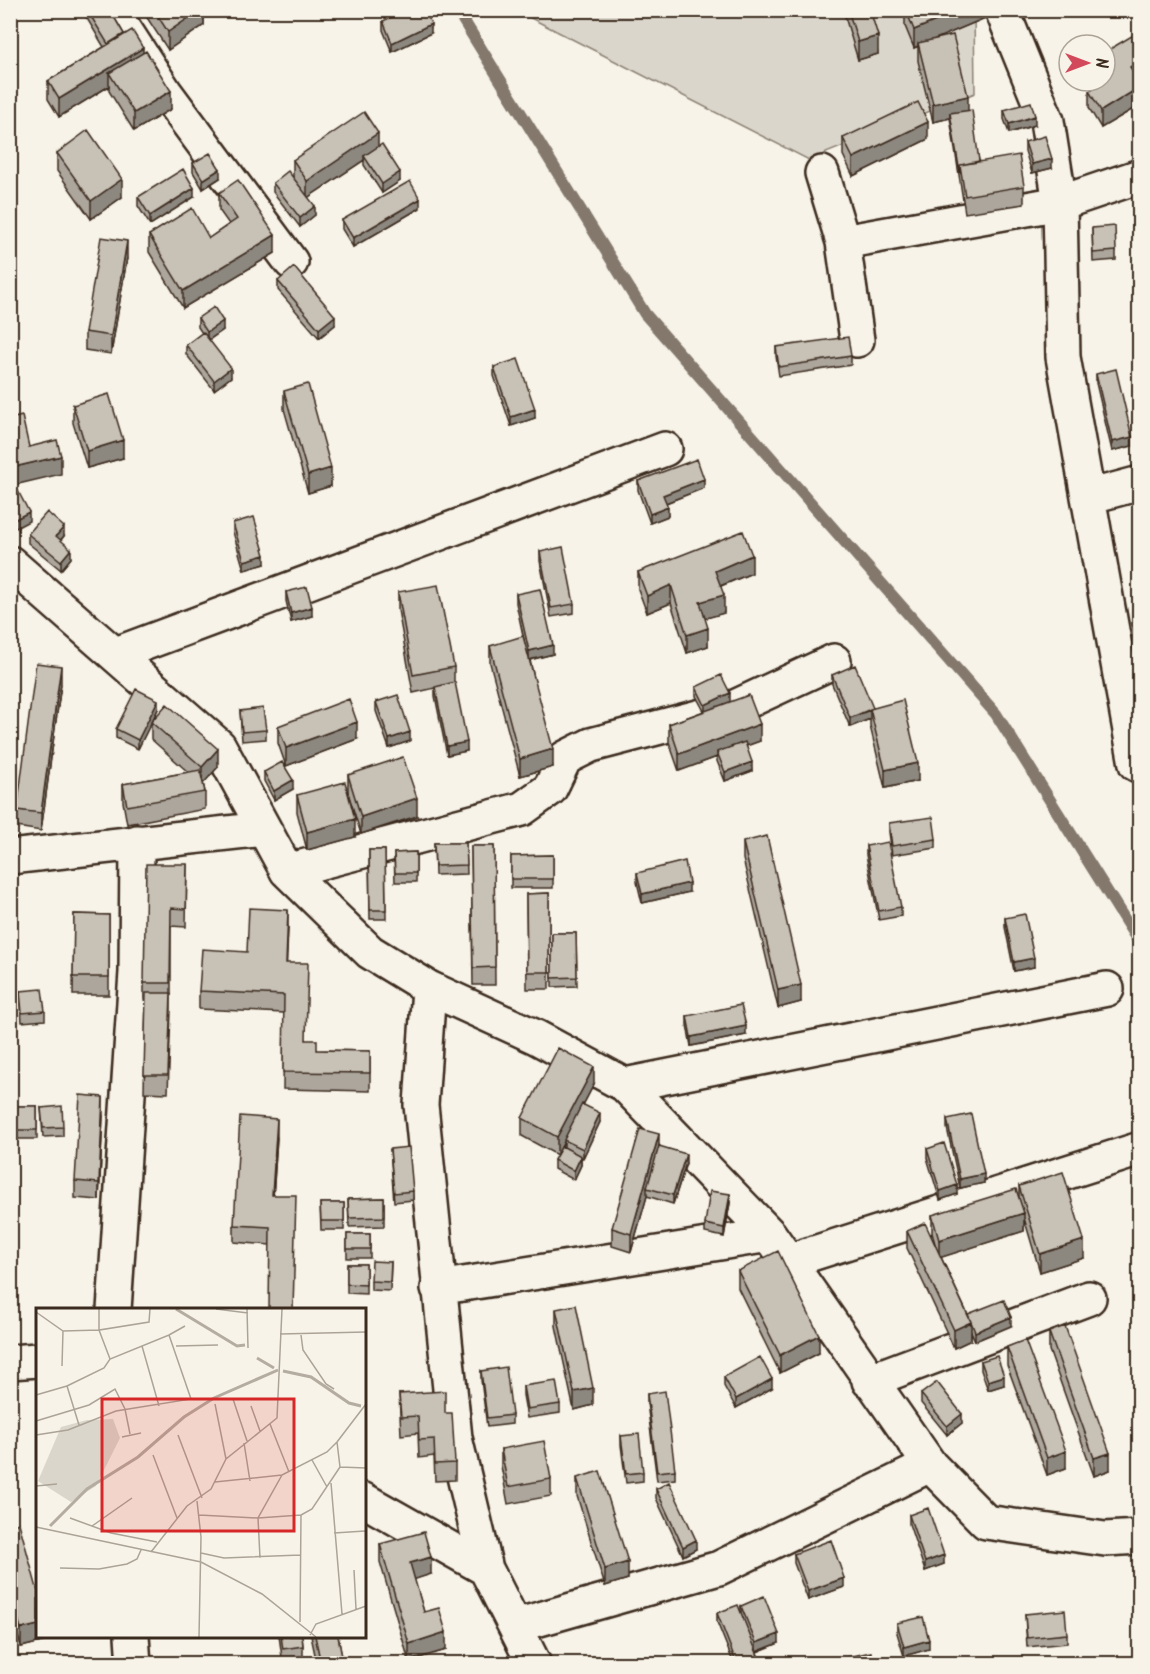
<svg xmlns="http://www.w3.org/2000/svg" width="1150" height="1674" font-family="Kalam,sans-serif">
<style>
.green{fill:#dbd6cb;stroke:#8b8074;stroke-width:1.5}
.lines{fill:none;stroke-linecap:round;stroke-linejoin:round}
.stream{stroke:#84786c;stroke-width:12}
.street-casing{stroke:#3b2a1e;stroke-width:38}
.street{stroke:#f7f3e8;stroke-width:33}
.wall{fill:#aca69d;stroke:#3b2a1e;stroke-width:1.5;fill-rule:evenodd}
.shaded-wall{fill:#8c877f;stroke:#3b2a1e;stroke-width:1.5}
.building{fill:#c8c1b6;stroke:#3b2a1e;stroke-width:1.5}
.inset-river{fill:none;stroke:#b4aca0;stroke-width:3}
.inset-road{fill:none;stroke:#aca397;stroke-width:1.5}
.view{fill:#d62828;fill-opacity:0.15;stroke:#d62828;stroke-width:3}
.inset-edge{fill:none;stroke:#3b2a1e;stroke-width:3}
</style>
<rect width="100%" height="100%" fill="#f7f3e8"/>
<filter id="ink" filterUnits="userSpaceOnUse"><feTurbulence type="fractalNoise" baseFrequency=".0167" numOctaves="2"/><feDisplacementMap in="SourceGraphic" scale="12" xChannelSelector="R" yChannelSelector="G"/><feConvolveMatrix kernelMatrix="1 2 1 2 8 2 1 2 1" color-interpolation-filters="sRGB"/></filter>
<g filter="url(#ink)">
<path class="green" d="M517 11H974L975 93 809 160Z"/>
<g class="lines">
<path class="stream" d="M457 10 645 314 996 714 1140 944"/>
<g class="street-casing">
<path id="street" d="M112 10 165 92 291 262
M1002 10 1047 121 1060 203 1063 357 1136 764 1140 766
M822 173 843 242 857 340
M843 242 1060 203 1140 176
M1088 497 1140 483
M10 563 219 746 287 871 370 952 429 988 536 1037 625 1085 770 1235 930 1465 986 1522 1105 1539 1140 1537
M116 654 665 449
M10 857 264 829
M287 871 522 809 550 789 565 758 591 745 733 708 834 661
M429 988 421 1105 455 1438 486 1569 534 1664
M625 1085 1107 989
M789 1261 1140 1149
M438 1288 770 1235
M114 1310 136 972 137 842
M10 1362 38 1360
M869 1381 1089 1298
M364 1500 486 1569
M515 1626 719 1568 930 1465
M132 1636 134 1664"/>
</g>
<use href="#street" class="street"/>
</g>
<path class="wall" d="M82 10H110L124 34 143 53 171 109 134 131 109 91V86L59 117 48 99V81L104 47Z
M142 10H204V25L168 50Z
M843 10H870L878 54 858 60Z
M905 10H990V16L935 39 968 111 979 161 1024 186V204L965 213 950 118 933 122 918 61V46L914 48 905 26Z
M383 21 431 33 392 52 383 30Z
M1138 80 1140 82V105L1101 128 1089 108V91L1093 88 1089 81Z
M1004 110 1035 125 1009 133 1004 119Z
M843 138 928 139 853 176 843 155Z
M1025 142 1052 168 1032 173 1025 151Z
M378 147 400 181 382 193 364 165V160L308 197 315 215 300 227 273 192V183L293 177V160Z
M57 153 122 197 91 219 57 171Z
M193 163 220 178 203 189 193 172Z
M219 193 275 253 183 308 149 252V235L209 238 229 224 219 210Z
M138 197H194L150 225 138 206Z
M420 208 353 247 342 229V220Z
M1092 228 1116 251V260L1093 262Z
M127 258 111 354 85 350V332Z
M278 281 335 325 319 338 278 290Z
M198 318 223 330 209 340 231 377 214 390 186 354V345L202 333 198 327Z
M776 347 851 356V365L779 376 776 356Z
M494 367 535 418 511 426 494 376Z
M1096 374 1132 446 1112 451 1096 383Z
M284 391 331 486 308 493 284 409Z
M73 405 123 458 87 468 73 423Z
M638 481 704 488 666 503 668 516 650 523 638 490Z
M233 523 265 564 244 570 233 532Z
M28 534 64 536 61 540 71 558 61 570 28 543Z
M540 552 574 604V613L551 617 540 561Z
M638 572 752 573 721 586 724 613 705 618 708 646 687 653 671 603 647 613 638 589Z
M286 592 312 616 291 622 286 601Z
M398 592 454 667V683L467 751 447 755 435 696V688L413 693 398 610Z
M516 594 553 654 530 660 553 767 520 776 490 663V646L524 640 516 603Z
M832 675 873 708 918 781 885 788 870 726V719L850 727 832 684Z
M61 684 41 831 17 827V812L15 831 10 830V783L19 793Z
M696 687 730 702 760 741 746 746 752 771 725 781 717 761V757L679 771 669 742V724L704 711 696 696Z
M376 702 410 741 389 748 376 711Z
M158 709 152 722 218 767 203 783 205 792V809L127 824 123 802V784L188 772 151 739V722L138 749 116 738V729Z
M240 711 266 730V739L242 741Z
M278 726 357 739 286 766 278 743Z
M264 772 293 789 274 800 264 781Z
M348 775 417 816 361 834 348 793Z
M297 795 355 837 307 850 297 812Z
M889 823 936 839V848L892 855 889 832Z
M743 842 801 1002 778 1008 743 859Z
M434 843H466L467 874 435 875Z
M471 846H494L495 985H473Z
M866 846 901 907V916L879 920 866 855Z
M369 850H385L386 919H370Z
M416 852V882H395L394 853Z
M553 855V888H511V856Z
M187 864 186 927 171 926V1011L168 1093 144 1092 146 1000H144V983Z
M637 873 689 892 642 903 637 882Z
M549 893V989H527L526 894Z
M74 914 109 915V995H73Z
M1005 918 1034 967 1014 971 1005 927Z
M288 927 286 963 306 1040 317 1050 370 1051V1091L283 1089 284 1013 199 1009V991L247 952Z
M552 933H576L577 986 552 987Z
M20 991 45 1011V1020L22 1022Z
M687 1016 746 1035 691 1046 687 1025Z
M594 1084 583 1105 600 1122 583 1158H581V1165L574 1180 554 1169V1160L557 1155 522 1136V1118ZM564 1141V1147L558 1153Z
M10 1106H37V1139H10Z
M41 1108 63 1127V1136L43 1137Z
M103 1115 99 1200 75 1198V1181Z
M947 1119 984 1183 960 1188 947 1128Z
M277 1137 270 1245 234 1242V1225Z
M659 1146 686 1163 673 1204 647 1196 631 1252 612 1246V1228Z
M390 1149 413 1191V1200L394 1202Z
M927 1149 957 1194 940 1200 927 1158Z
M1019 1186 1084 1258 1040 1272 1024 1218V1231L941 1257 968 1315 1011 1326 975 1341 971 1331V1340L954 1348 907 1248V1231L936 1247 932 1233V1215L1019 1199Z
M384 1198V1226L349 1227 348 1199Z
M320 1203H344V1230H321Z
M730 1203 724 1237 705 1233V1224Z
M347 1234H370V1258H347Z
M391 1262 390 1291 371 1290V1281Z
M347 1264H366V1294L347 1293Z
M738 1271 819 1353 780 1373 738 1288Z
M556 1309 593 1405 574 1410 556 1326Z
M1049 1332 1110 1470 1094 1476 1049 1350Z
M1007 1347 1066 1468 1047 1475 1007 1365Z
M981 1361 1004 1385 988 1390 981 1370Z
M481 1371 512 1415V1424L487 1427 481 1380Z
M724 1377 772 1388 736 1408 724 1386Z
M523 1386 560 1404V1413L527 1418 523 1395Z
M399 1394 445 1413 455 1463V1480L435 1481 434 1456 419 1458 418 1433 401 1435Z
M647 1394 675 1470V1479L657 1481 647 1403Z
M921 1394 962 1423 947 1435 921 1403Z
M621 1436 643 1472V1481L626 1483 621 1445Z
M501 1449 551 1479V1496L508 1504 501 1466Z
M577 1478 628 1579 605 1586 577 1496Z
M656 1489 696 1549 683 1556 656 1498Z
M10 1504 13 1525 46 1636V1641L21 1647 10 1607Z
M909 1515 944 1564 925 1571 909 1524Z
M380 1544 431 1574 414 1579 424 1612 446 1650 409 1661 380 1562Z
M794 1554 844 1587 808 1600 794 1563Z
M741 1606 779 1643 757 1652 760 1664H734L717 1622V1613H741Z
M1025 1614 1067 1634V1643L1027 1647Z
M897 1623 929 1649 904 1656 897 1633Z
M279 1636H302L303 1646V1664H283Z
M311 1636H338L343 1664H317Z"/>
<path class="shaded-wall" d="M200 10H204V25L168 50V32Z
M962 10H990V16L919 46 918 43V46L914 48V30Z
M431 24V33L392 52V43Z
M878 36V54L858 60V42Z
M143 48V65L109 73V86L59 117V99Z
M1140 61V79L1130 85V67Z
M1140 87V105L1101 128V111Z
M171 91V109L134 131V113Z
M968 96V113H950V118L933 122V104Z
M1035 116V125L1009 133V124Z
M928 122V139L853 176V158Z
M378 133V150L364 156V160L307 198V181Z
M1052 159V168L1032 173V164Z
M220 169V178L203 189V180Z
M400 172V181L382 193V184Z
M122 179V197L91 219V201Z
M194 188V197L150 225V216Z
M420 199V208L353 247V238Z
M315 206V215L300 227V218Z
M275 235V253L183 308V291Z
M127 241V258L111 354V336Z
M335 316V325L319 338V329Z
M223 321V330L207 341V332Z
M231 368V377L214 390V381Z
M535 409V418L511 426V417Z
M1132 437V446L1112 451V442Z
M123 440V458L87 468V451Z
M61 456V474L10 486V468Z
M331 468V486L308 493V475Z
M704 479V488L663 504V495Z
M668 507V516L650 523V514Z
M29 512V521L10 531V522Z
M64 527V536L56 545V536Z
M71 549V558L61 570V561Z
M265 555V564L244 570V561Z
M752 555V573L715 588V571Z
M671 585V603L647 613V596Z
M724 595V613L700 620V602Z
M312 607V616L291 622V613Z
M708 628V646L687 653V635Z
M553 645V654L529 660V651Z
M61 666V684L41 831V813Z
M730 693V702L705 714V705Z
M158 700V709L138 749V740Z
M870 710V719L850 727V718Z
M357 722V739L286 766V748Z
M760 724V741L719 756 717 752V757L679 771V754Z
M410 732V741L389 748V739Z
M467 742V751L447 755V746Z
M218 749V767L202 785V767Z
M553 749V767L520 776V759Z
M752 762V771L725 781V772Z
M918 763V781L885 788V770Z
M293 780V789L274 800V791Z
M19 784V793L15 831V822Z
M417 798V816L361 834V817Z
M355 819V837L307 850V832Z
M689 883V892L642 903V894Z
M288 910V927L286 980V963Z
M1034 958V967L1014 971V962Z
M801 985V1002L778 1008V990Z
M746 1026V1035L691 1046V1037Z
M594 1067V1084L557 1155V1137Z
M103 1097V1115L99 1200V1183Z
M600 1113V1122L583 1158V1149Z
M277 1119V1137L272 1212V1195Z
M659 1134V1152L647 1188V1196L631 1252V1234Z
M686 1154V1163L673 1204V1195Z
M581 1156V1165L574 1180V1171Z
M984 1174V1183L960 1188V1179Z
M957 1185V1194L940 1200V1191Z
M730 1194V1203L724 1237V1228Z
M1024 1213V1231L939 1258V1240Z
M1084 1240V1258L1040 1272V1254Z
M1011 1317V1326L975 1341V1332Z
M971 1322V1340L954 1348V1330Z
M819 1335V1353L780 1373V1355Z
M1004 1376V1385L988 1390V1381Z
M772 1379V1388L736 1408V1399Z
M593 1388V1405L574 1410V1392Z
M962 1414V1423L947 1435V1426Z
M1066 1451V1468L1047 1475V1458Z
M1110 1453V1470L1094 1476V1458Z
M696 1540V1549L683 1556V1547Z
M944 1555V1564L925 1571V1562Z
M431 1557V1574L410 1581V1563Z
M628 1562V1579L605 1586V1569Z
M844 1578V1587L808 1600V1591Z
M38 1625V1636H46V1641L21 1647V1629Z
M446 1632V1650L409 1661V1644Z
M779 1634V1643L756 1652V1643Z
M929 1640V1649L904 1656V1647Z"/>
<path class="building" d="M87 10H110L124 34 108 44Z
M154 10H200L168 32Z
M406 10H425L431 24 392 43 383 21Z
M848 10H870L878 36 858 42Z
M906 10H962L914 30Z
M132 30 143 48 59 99 48 81Z
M1140 31V61L1130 67 1140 82V87L1101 111 1089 91 1101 83 1099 81H1105V52Z
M953 35 968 96 933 104 918 43Z
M146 51 171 91 134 113 109 73Z
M918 102 928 122 853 158 843 138Z
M1031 102 1035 116 1009 124 1004 110Z
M972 110 979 161 960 165V173L950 113Z
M364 112 378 133 307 181 293 160Z
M88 130 122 179 91 201 57 153Z
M1045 136 1052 159 1032 164 1025 142Z
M382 144 400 172 382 184 364 156Z
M210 153 220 169 203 180 193 163Z
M1019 155 1024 186 965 196 960 165Z
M183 169 194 188 150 216 138 197Z
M288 171 315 206 300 218 273 183Z
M238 180 275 235 183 291 149 235 192 208 209 238 237 219 219 193Z
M410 181 420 199 353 238 342 220Z
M1115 226 1116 251 1093 253 1092 228Z
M101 237 127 241 111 336 85 332Z
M294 267 335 316 319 329 278 281Z
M214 307 223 321 207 332 198 318Z
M203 332 231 368 214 381 186 345Z
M848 337 851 356 779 367 776 347Z
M518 359 535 409 511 417 494 367Z
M1116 369 1132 437 1112 442 1096 374Z
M308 384 331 468 308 475 284 391Z
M109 394 123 440 87 451 73 405Z
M22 416 29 447 57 440 61 456 10 468V419Z
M697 459 704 479 663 495 668 507 650 514 638 481Z
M17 489 29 512 10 522V493Z
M47 512 64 527 56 536 71 549 61 561 28 534Z
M254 517 265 555 244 561 233 523Z
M743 531 752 555 715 571 724 595 700 602 708 628 687 635 671 585 647 596 638 572Z
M563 547 574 604 551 608 540 552Z
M438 585 454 667 413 675 398 592Z
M307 587 312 607 291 613 286 592Z
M540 589 553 645 529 651 516 594Z
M523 636 553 749 520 759 490 646Z
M36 663 61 666 41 813 17 810Z
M855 665 873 708 850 718 832 675Z
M721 675 730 693 705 705 696 687Z
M455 682 467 742 447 746 435 687Z
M136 689 158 700 138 740 116 729Z
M398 695 410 732 389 739 376 702Z
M749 695 760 724 679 754 669 724Z
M349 699 357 722 286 748 278 726Z
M903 700 918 763 885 770 870 709Z
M167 704 218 749 202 767 151 722Z
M263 708 266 730 242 732 240 711Z
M745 742 752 762 725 772 717 752Z
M403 757 417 798 361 817 348 775Z
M282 762 293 780 274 791 264 772Z
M200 770 205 792 127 806 123 784Z
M345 782 355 819 307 832 297 795Z
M10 783 19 784 15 822 10 821Z
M933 817 936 839 892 846 889 823Z
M767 836 801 985 778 990 743 842Z
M888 842 901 907 879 911 866 846Z
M434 843H466L467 865 435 866Z
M471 846H494L495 967 473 968Z
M369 850H385L386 910H370Z
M416 852V873H395L394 853Z
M553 855V879H511V856Z
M685 861 689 883 642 894 637 873Z
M146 864H187L186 909 171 908 170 983H144Z
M549 893V972H527L526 894Z
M249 908 288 910 286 963H308L306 1040H317V1050L370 1051V1073L283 1072 284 995 199 991 202 949 247 952Z
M74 914 109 915V977H73Z
M1025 914 1034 958 1014 962 1005 918Z
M552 933H576L577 977 552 978Z
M42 989 45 1011 22 1013 20 991Z
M146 993H171L168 1075H144Z
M741 1005 746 1026 691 1037 687 1016Z
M558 1048 594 1067 557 1137 522 1118Z
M80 1095 103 1097 99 1183 75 1181Z
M582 1104 600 1113 583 1149 564 1140Z
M10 1106H37V1130H10Z
M62 1106 63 1127 43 1128 41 1108Z
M971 1114 984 1174 960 1179 947 1119Z
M240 1116 277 1119 272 1195H296L293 1310H269L270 1227 234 1225Z
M640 1129 659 1134 631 1234 612 1228Z
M944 1143 957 1185 940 1191 927 1149Z
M562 1146 581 1156 574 1171 554 1160Z
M659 1146 686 1154 673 1195 647 1188Z
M409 1147 413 1191 394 1193 390 1149Z
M1063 1172 1084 1240 1040 1254 1019 1186Z
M1016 1189 1024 1213 939 1240 932 1215Z
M710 1191 730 1194 724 1228 705 1224Z
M384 1198V1217L349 1218 348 1199Z
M320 1203H344V1221H321Z
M925 1223 971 1322 954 1330 907 1231Z
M347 1234H370V1249H347Z
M778 1251 819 1335 780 1355 738 1271Z
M372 1261 391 1262 390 1282 371 1281Z
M347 1264H366V1285L347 1284Z
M1004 1300 1011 1317 975 1332 968 1314Z
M576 1305 593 1388 574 1392 556 1309Z
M1065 1326 1110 1453 1094 1458 1049 1332Z
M1025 1340 1066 1451 1047 1458 1007 1347Z
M997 1356 1004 1376 988 1381 981 1361Z
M760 1357 772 1379 736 1399 724 1377Z
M506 1367 512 1415 487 1418 481 1371Z
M556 1381 560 1404 527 1409 523 1386Z
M937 1382 962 1414 947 1426 921 1394Z
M445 1391V1413H452L455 1463 435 1464 434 1439 419 1440 418 1416 401 1417 399 1394Z
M665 1391 675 1470 657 1472 647 1394Z
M639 1434 643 1472 626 1474 621 1436Z
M544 1441 551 1479 508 1487 501 1449Z
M600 1471 628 1562 605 1569 577 1478Z
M669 1482 696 1540 683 1547 656 1489Z
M10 1504 13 1525 10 1526Z
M928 1508 944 1555 925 1562 909 1515Z
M19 1523 38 1592V1625L21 1629 10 1590V1526Z
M424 1532 431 1557 410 1563 424 1612 439 1608 446 1632 409 1644 380 1544Z
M831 1540 844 1578 808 1591 794 1554Z
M764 1596 779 1634 756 1643 741 1606Z
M738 1605 760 1661 754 1664H737L717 1613Z
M1065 1610 1067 1634 1027 1638 1025 1614Z
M923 1617 929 1640 904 1647 897 1623Z
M281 1636H302L303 1646 283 1649Z
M315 1636H338L343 1662 336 1664H321Z
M871 1652 874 1664H845L843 1658Z"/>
</g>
<g transform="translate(36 1308)">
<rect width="330" height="330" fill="#f7f3e8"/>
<path d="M77 111 84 130 60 178 35 194 2 173 25 119 51 112Z" fill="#dbd6cb"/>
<path class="inset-river" d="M140 1 201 38 209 37M221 50 238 60M247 63 275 69 313 95 325 98M14 218 51 181 102 149 148 109 178 90 242 62"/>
<path class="inset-road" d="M63 1V22L113 14 114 1M180 1 212 5M211 1 212 40M0 4 27 23 63 22 74 51M244 26 330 24M133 27 149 18M265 27 267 42 290 76 298 81M106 38 123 98M140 38 182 37M26 58 27 23M0 87 31 78 43 117M197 91 211 133M179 96 190 151M215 98 224 123M0 113 53 97 79 81 89 101 94 126M234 116 253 164M0 127 32 122 80 103 155 91 133 27 74 51 68 60 31 78M142 127 166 190M86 129 105 125M208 135 214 173M117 147 141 210M276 152 291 179M304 159 330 160M179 174 246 167 291 144 301 134M295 175 306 306M0 178 21 176M161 193 165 229 163 329M163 207 222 210 265 207M34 210 75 225 121 234M330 212V242M56 218 96 190M0 219 165 254 226 286 280 329M298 225 329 223M115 244 151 198 175 181 190 151 241 110 246 1M165 245 188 250 265 247M224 250 222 210 246 167M24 260 63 261 91 256 101 251 105 242M318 262 320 301M264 314 265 207 276 201 304 159 301 134 330 96M274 327 280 316 330 298"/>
<path class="view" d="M66 91H258V223H66Z"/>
<rect width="330" height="330" class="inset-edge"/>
</g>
<rect width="1150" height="1674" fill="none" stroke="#f7f3e8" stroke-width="36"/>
<rect x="18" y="18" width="1114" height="1638" fill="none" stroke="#3b2a1e" stroke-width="2" filter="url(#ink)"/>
<g transform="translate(1087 63) rotate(90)"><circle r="28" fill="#f7f3e8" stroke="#aca397" stroke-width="1.5"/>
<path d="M0-4.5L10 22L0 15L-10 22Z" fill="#d1495b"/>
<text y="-9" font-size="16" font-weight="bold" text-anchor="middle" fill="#3b2a1e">N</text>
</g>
</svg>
